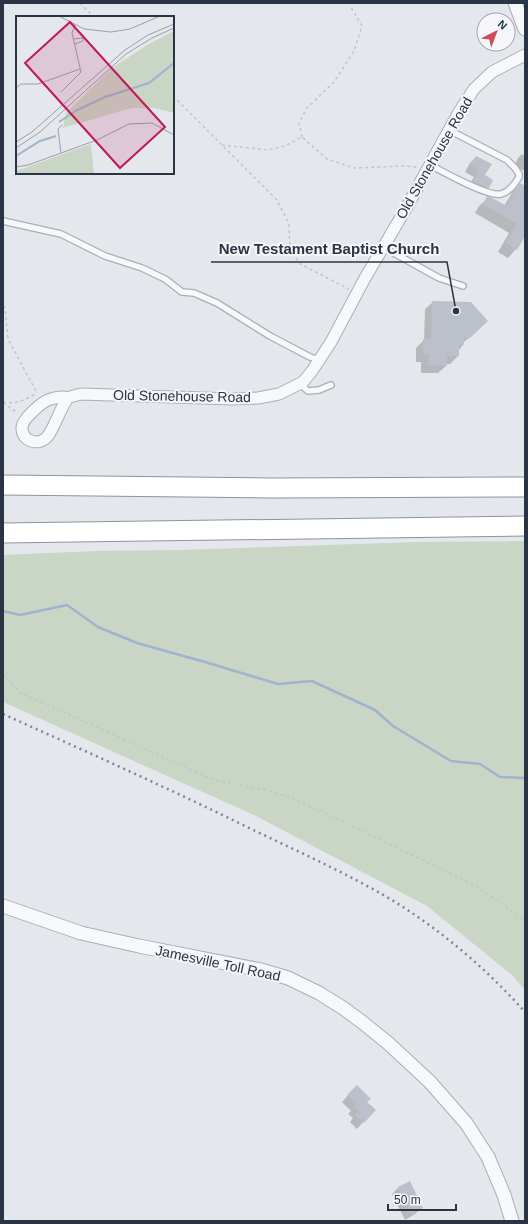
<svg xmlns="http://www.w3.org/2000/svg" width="528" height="1224" font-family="Helvetica,sans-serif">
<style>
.green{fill:#c9d6c5}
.shadow{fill:#0003}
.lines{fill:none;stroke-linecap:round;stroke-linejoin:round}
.stream{stroke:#9fb4cc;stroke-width:2.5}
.building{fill:#bbc0ca}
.service-casing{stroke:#a9aeb7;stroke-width:8}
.minor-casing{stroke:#a9aeb7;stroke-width:13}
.tertiary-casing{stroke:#a9aeb7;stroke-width:15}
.motorway-casing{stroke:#8b94a3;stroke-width:21}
.path{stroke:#c2c5cb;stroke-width:1.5;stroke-dasharray:3 3;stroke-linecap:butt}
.service{stroke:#f7f8fa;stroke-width:5.5}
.minor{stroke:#f7f8fa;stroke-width:11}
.tertiary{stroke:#f7f8fa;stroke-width:13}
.motorway{stroke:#fff;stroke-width:19}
.rail{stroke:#7d8696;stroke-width:2.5;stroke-dasharray:2 4;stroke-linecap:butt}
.labels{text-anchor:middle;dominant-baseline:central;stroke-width:4;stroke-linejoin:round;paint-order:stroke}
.street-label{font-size:14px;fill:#2b3445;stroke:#f4f6f9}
.inset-river{fill:none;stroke:#9fb4cc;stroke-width:2}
.inset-road{fill:none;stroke:#9a9fa9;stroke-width:1}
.view{fill:#c2185b;fill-opacity:0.15;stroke:#c2185b;stroke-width:2}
.inset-edge{fill:none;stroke:#2b3445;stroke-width:2}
.leader{fill:none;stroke:#2b3445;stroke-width:1.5}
.callout-dot{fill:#2b3445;stroke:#f4f6f9;stroke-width:1.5}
.callout-label{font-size:15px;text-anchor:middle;font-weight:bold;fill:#2b3445;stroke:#f4f6f9;stroke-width:4;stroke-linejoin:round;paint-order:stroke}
</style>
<rect width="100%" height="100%" fill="#e4e7ec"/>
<path class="green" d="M525 541V990L512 975 427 906 256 816 3 702V555L96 551 179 550 416 542Z"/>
<path class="shadow" d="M522 154 525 156V171L514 166 518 158Z
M476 157 488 187 482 194 467 188 474 177 465 172 470 163Z
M520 184 525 187V234L516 249 508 258 498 252 509 233 475 213 479 206 488 198 504 206 512 193Z
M433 302 479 329 463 343V345L458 351V356L450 364H446V366L438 373H421V362H416V348L424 340 425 309Z
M351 1092 366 1102 374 1110 357 1129 350 1122 353 1118 348 1114 351 1111 342 1102Z
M399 1187 422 1208 415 1214 405 1220 392 1194Z"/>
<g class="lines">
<path class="stream" d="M3 611 20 615 67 605 98 627 137 643 205 662 278 684 312 681 375 710 393 726 451 761 480 764 500 777 525 778"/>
</g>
<path class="building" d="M476 156 492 164 485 175 493 180 489 188 473 182 479 170 470 165Z
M520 183 525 186V236L517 250 506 243 517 224 483 204 487 196 492 198 507 206Z
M432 301 471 302 488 321 470 338 464 337V345H459V356H447V366L428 365 429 355H423V339H431Z
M357 1085 371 1099 367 1102 376 1110 364 1123 355 1115 359 1111 354 1107 357 1104 347 1095Z
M410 1181 423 1208 411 1214 398 1187Z"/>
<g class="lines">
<g class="service-casing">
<path id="service" d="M430 165C444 172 487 197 501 194 509 192 515 184 519 177V174L515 168 507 160 449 130
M3 221 61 234 105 256 142 268 165 279 182 292 194 293 217 303 270 336 310 357 319 360
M383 247 439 278 463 286
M300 384 308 391 319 390 331 385"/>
</g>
<g class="minor-casing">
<path id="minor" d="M64 397 66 398V401C59 411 54 429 47 437 39 446 22 442 22 428 21 420 41 403 48 400 53 398 59 397 64 397Z
M66 398 81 394 233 399 258 398 279 394 303 382 312 371 331 342 365 278 404 212 459 112 474 89 492 72 525 55"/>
</g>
<g class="tertiary-casing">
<path id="tertiary" d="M515 3 525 29
M3 906 81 933 139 946 261 970 288 978 319 993 343 1008 362 1022 388 1043 430 1082 466 1123 488 1157 504 1195 512 1221"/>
</g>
<g class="motorway-casing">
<path id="motorway" d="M3 485 271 488 525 487
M3 533 525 526"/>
</g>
<path class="path" d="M80 3 94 17
M173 96 277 200 289 224 290 250 300 264 349 289
M302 137 299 123 307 108 334 82 354 51 362 26 351 7
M222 145 268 150 285 146 302 137 327 159 354 168 403 166 417 167
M3 306 5 308 8 339 37 393
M3 402C17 405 26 399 37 393
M3 403 18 413
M3 674 21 693 214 780 266 790 290 797 354 827 478 887 525 921"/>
<use href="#service" class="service"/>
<use href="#minor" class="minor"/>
<use href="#tertiary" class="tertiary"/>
<use href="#motorway" class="motorway"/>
<path class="rail" d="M3 714C85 751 168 788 249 828 293 849 337 869 380 893 434 924 484 966 525 1012"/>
</g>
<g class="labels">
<g class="street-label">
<text transform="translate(434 158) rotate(-60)">Old Stonehouse Road</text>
<text transform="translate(182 396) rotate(1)">Old Stonehouse Road</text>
<text transform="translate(218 963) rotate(12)">Jamesville Toll Road</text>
</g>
</g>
<g transform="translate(16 16)">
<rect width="158" height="158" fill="#e4e7ec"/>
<path d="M158 15V97L139 92H116L43 113 47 111 50 97 96 52 131 29ZM75 128 78 158H0V155Z" fill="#c9d6c5"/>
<path class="inset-river" d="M43 106 61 94 89 81 133 67 158 47M0 140 24 125 40 120"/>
<path class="inset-road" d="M43 0 68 13 95 16 114 13 144 0M57 23 67 22V25L59 28M0 72 5 68H22L64 53M45 76 65 56 56 17 59 9M0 126 16 116 109 34 132 19 158 8M0 132 24 116 110 38 136 22 158 12M45 137 42 113 46 109M0 151 12 149 81 124 113 108 136 107 158 119"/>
<path class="view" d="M54 6 149 111 104 152 9 47Z"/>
<rect width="158" height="158" class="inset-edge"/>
</g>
<path class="leader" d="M456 311L447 262H211"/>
<circle class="callout-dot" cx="456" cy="311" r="4"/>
<g class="callout-label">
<text x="329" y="254">New Testament Baptist Church</text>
</g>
<rect width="528" height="1224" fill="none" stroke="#2b3445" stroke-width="8"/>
<g transform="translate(496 32) rotate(42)"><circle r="19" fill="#f4f6f9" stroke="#a4a8b1"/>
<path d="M0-3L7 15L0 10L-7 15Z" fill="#d1495b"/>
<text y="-6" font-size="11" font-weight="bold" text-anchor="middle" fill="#2b3445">N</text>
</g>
<path d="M388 1204v6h68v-6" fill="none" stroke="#2b3445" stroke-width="2"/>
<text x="394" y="1204" font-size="12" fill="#2b3445" stroke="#f4f6f9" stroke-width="3" paint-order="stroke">50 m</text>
</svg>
